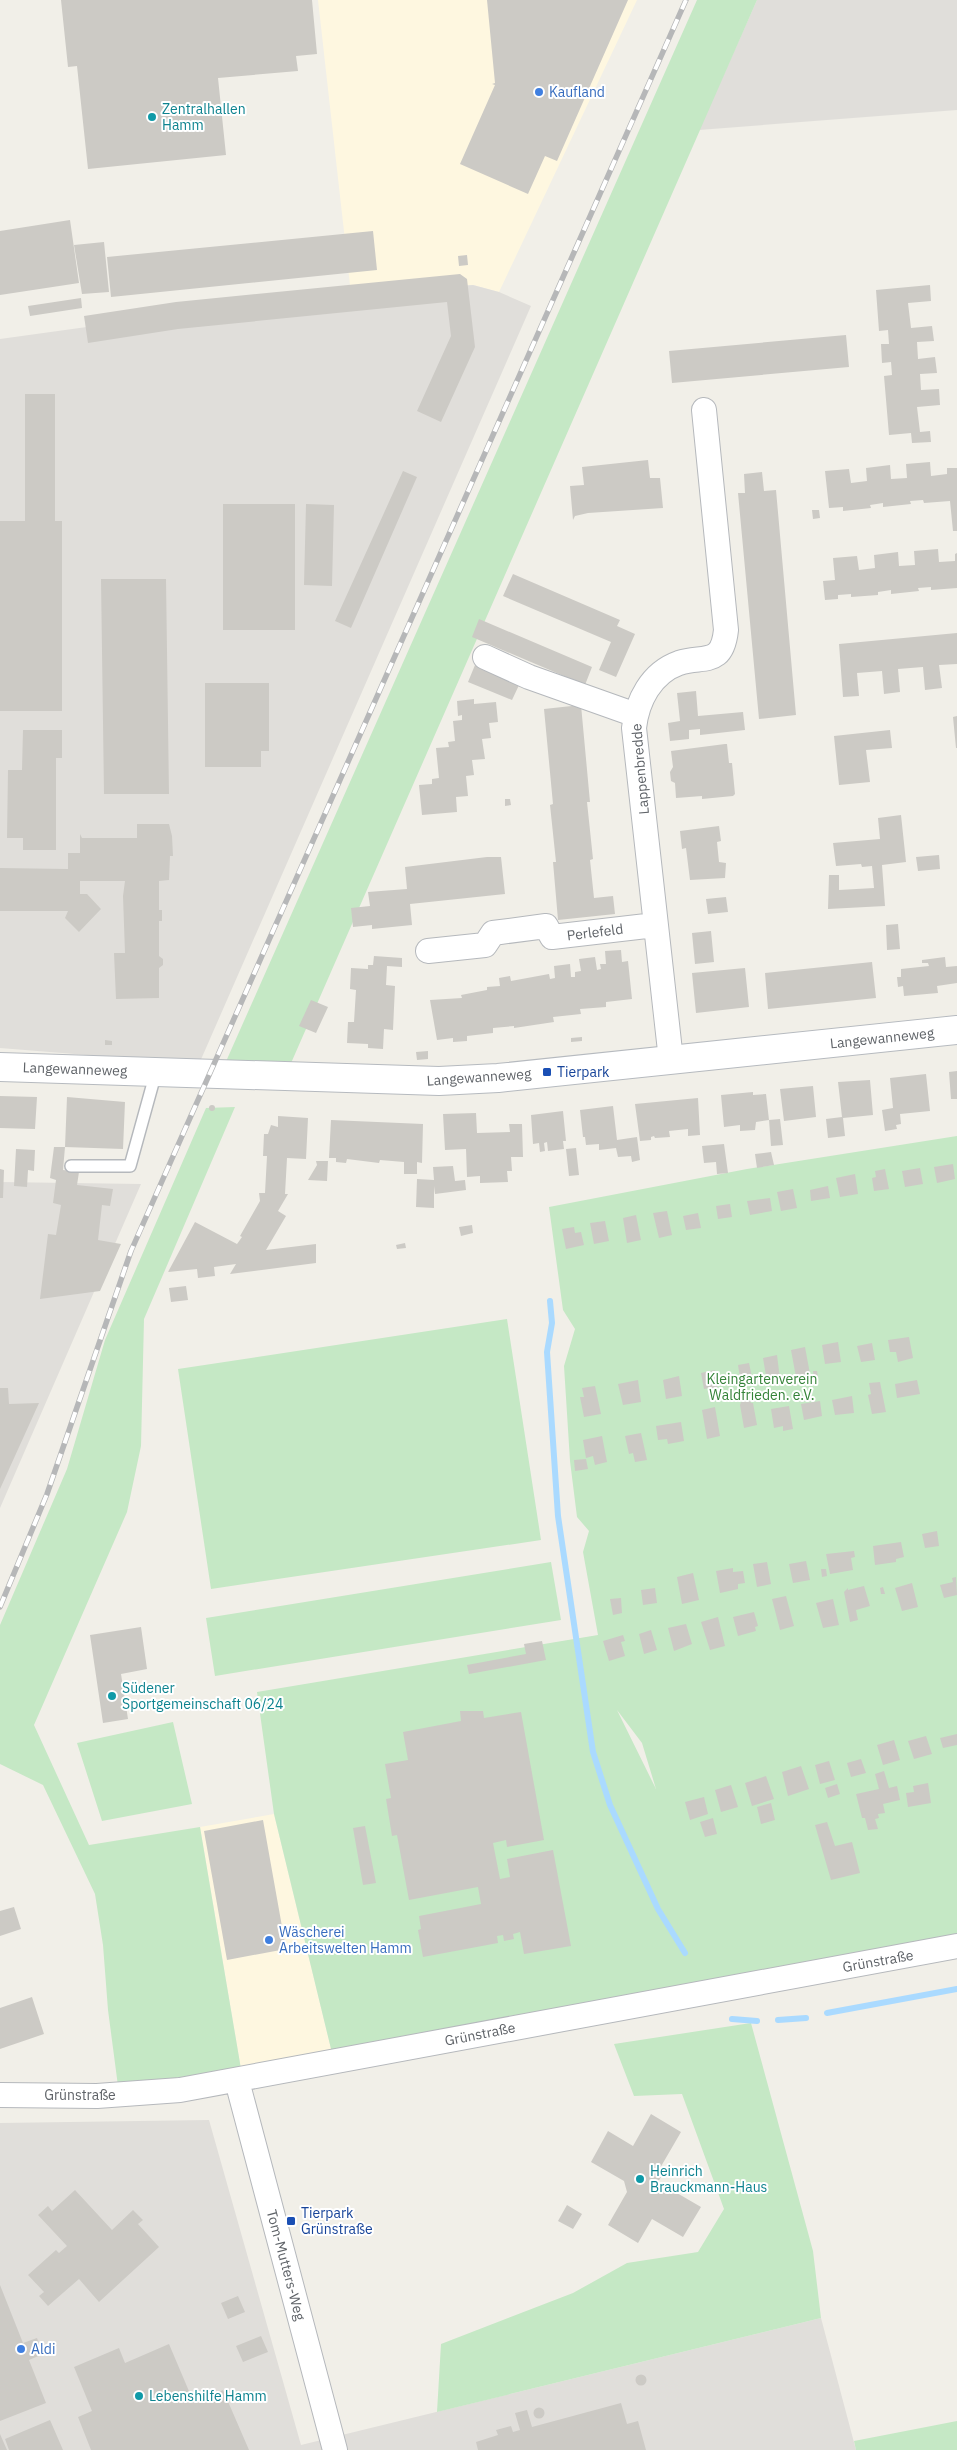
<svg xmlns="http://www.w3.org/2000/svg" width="957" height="2450" font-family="'IBM Plex Sans',sans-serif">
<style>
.commercial{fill:#fef7e0}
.industrial{fill:#e0deda}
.green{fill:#c5e8c5;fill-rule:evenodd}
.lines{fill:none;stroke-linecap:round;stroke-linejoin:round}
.stream{stroke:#aadaff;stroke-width:6}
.building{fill:#cccac5}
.lane-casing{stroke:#b5b8bc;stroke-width:14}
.street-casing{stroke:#b5b8bc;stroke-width:26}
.secondary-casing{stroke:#b6babf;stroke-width:30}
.lane{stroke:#fff;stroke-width:11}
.street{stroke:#fff;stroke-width:24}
.secondary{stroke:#fff;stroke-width:28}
.rail-casing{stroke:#b6b7b8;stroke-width:5.5}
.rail{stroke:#fff;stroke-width:4;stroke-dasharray:11;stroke-linecap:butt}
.shop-dot{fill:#3f7fe0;stroke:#fff;stroke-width:2}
.culture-dot{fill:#0f9aa8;stroke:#fff;stroke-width:2}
.transit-dot{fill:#1a4fb4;stroke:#fff;stroke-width:2}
.labels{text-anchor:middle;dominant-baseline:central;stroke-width:4;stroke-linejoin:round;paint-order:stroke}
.shop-label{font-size:14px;fill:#366cbe;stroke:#fff;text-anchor:start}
.culture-label{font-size:14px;fill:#0d838f;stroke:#fff;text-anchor:start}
.street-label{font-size:14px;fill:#5f6368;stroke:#fff}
.transit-label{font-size:14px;fill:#164399;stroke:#fff;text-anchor:start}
.park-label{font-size:14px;fill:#348238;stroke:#fff}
</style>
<rect width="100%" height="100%" fill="#f1efe8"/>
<path class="commercial" d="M318 0H637L499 292 473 285 351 294Z
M274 1814 332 2053 241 2069 200 1827Z"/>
<path class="industrial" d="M757 0H957V110L699 130Z
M473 285 499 292 531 306 199 1064 0 1048V339L217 309 351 294Z
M0 1182 141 1184 0 1508Z
M209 2120 301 2445 821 2318 856 2450H0V2123Z"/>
<path class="green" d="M697 0H757L288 1070 224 1066Z
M235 1107 144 1319 141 1446 127 1512 34 1725 89 1845 200 1827 241 2069 118 2086 108 2010 103 1945 95 1894 43 1785 0 1764V1625L67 1469 105 1340 206 1108Z
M957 1136V1944L332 2053 274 1814 257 1692 598 1635 583 1552 589 1531 577 1517 570 1461 564 1366 575 1329 563 1310 549 1207 747 1169ZM617 1710 642 1743 656 1789Z
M507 1319 541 1540 211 1589 178 1369Z
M551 1562 561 1620 215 1676 206 1618Z
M173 1722 192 1804 102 1821 77 1743Z
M751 2023 813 2251 821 2318 437 2412 441 2344 573 2293 627 2263 698 2252 724 2209 682 2094 634 2096 614 2044Z
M957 2421V2450H856L854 2441Z"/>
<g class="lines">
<path class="stream" d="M550 1301 552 1323 547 1352 558 1516 593 1752 610 1805 658 1909 685 1953
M827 2013 957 1989
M732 2019 757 2021
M778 2020 806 2018"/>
</g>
<path class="building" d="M61 0H312L317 54 296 56 298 71 218 78 226 155 88 169 77 66 68 67Z
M487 0H628L557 161 545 156 528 194 460 164 495 85 492 84 495 83Z
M70 220 79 283 0 295V231Z
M373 231 377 270 111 297 107 257Z
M104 242 109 292 82 294 74 245Z
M467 255 468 265 459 266 458 256Z
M460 274 467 279 475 347 441 422 417 411 451 336 447 302 178 329 88 343 84 316 176 302Z
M930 285 931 301 908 303 911 328 932 326 934 341 917 342 918 359 935 357 937 373 920 374 921 390 939 389 940 405 917 407 920 432 930 431 931 442 912 443 911 433 889 435 884 376 892 375 891 362 882 363 881 344H889L888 330 879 331 876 290Z
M81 298 82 308 30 316 28 306Z
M846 335 849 367 672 383 669 351Z
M25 394H55V521H62V711H0V521H25Z
M648 460 650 478H660L663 508 588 513 575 516 573 520 570 486 584 485 582 467Z
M930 462 931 476 947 474V468H957V531H953L950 501 924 503 923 500 910 501 911 504 883 507V503L870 505 871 508 843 511V507L829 508 825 471 849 469 851 483 867 481 866 468 890 465 891 479 907 478 906 464Z
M403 471 417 477 351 628 335 621Z
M762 472 764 491 776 490 796 715 759 719 738 493H745L744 474Z
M223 504H295V630H223Z
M306 504 334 505 332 586 304 585Z
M812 510H819L820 518 813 519Z
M938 549 939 562 955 561V554L957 553V588L931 590V587L918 588 919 591 891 594V590L878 592V595L851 597V594L838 595V599L825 600 823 581 835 580 833 558 857 556 859 570 875 568 874 555 898 552 899 566 915 565 914 551Z
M513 574 620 620 617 626 635 634 616 677 599 670 611 642 503 596Z
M101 579H166L169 794H104Z
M479 619 592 667 585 685 472 637Z
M957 633V664L939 665 942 688 925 690 923 667 898 669 900 692 884 694 882 671 857 673 859 696 843 697 839 644Z
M475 665 520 683 512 700 468 682Z
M205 683H269V751H261V767H205Z
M696 691 698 716 743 712 745 730 700 735V729L689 730V739L670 741 668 723 680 721 677 693Z
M474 699V704L496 702 498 722 489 723 491 738 482 739 485 759 472 760 474 775 466 776 468 796 456 797 457 812 422 815 419 785 432 784V779L439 778 436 748 449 747 448 742 455 741 453 721 462 720V715L458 716 457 701Z
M581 705 590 802H587L593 859 590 860 594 898 613 896 615 914 558 920 553 862H556L550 805 553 804 544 709Z
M957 716V748H956L953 717Z
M23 730H62V758H56V850H23V838H7L8 770H22Z
M890 730 892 748 866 750 870 782 839 785 834 736Z
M725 744H727L729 763H732L735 794 733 796 702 799V796L676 798 675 783 671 781 670 772 673 767 671 751Z
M505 799H510L511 805 505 806Z
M901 815 906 862 882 865 885 906 828 909 829 875H839V890L874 888 872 866 862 867 861 864 836 866 833 843 880 839 878 818Z
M137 824H169L172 836 173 856H170L169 880 159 881V910H162V921H159V956L163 959V965L159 968V998L116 999 114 953H125L123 896 125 881H80V894H87L101 909 79 932 65 918 68 911H0V868L68 869V853H80V834L82 838H137Z
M719 826 721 841 717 842 719 862 726 863 725 878 690 880 686 848 682 849 680 831Z
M939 855 940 869 918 871 916 857Z
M487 857H501L505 894 410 904 412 925 372 929V925L353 927 351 908 370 906 368 892 407 889 405 867Z
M726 897 728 912 708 914 706 899Z
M898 924 900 949 887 950 886 925Z
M711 931 714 962 695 964 692 933Z
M621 950 622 962 628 961 632 999 606 1002V1007L580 1009 581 1014 553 1017 554 1022 514 1028V1026L493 1028V1033L467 1036V1041L453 1042V1038L437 1040 430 1000 462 998 461 995 487 990V987L500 986 499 978 510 976 511 981 549 974 550 979 555 978 554 966 570 964 571 977H575V972L581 971 579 959 595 957 597 970 601 969 600 964H606L605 951Z
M374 956 402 958V967L387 966 386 985 395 986 393 1030 384 1029 383 1049 368 1048V1044L347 1043 348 1022H354L356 990 350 989 351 968 368 969V965H373Z
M945 957 946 967 957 966V983L937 986 938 993 904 996 903 986 898 987 897 977H901V969L929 966 928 963H922V960Z
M872 962 876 998 768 1009 765 973Z
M745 968 749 1007 696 1013 692 973Z
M311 1000 328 1007 316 1033 299 1026Z
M582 1037V1041L571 1042V1038Z
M105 1040 112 1041V1045H105Z
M428 1051V1059L417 1060 416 1052Z
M957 1071V1099H951L949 1072Z
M926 1074 930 1111 900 1114 901 1124 896 1125 897 1129 885 1131 882 1110 893 1108 890 1078Z
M870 1080 873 1115 843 1118 845 1136 828 1138 826 1119 842 1117 838 1082Z
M813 1086 816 1117 784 1121 780 1089Z
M753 1092V1095L766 1094 769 1120 756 1122 755 1130 740 1131V1125L724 1127 721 1095Z
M0 1096 37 1097 35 1129 0 1128Z
M67 1097 125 1102 123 1149 65 1147 63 1170 79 1172 77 1185 113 1189 110 1206 102 1205 98 1240 121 1244 100 1291 40 1299 48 1234 56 1235 61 1205 53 1203 56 1180 50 1178 54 1147H65Z
M698 1098 700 1135 688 1136V1129L669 1131 670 1137 655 1138 654 1136 651 1137V1140L640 1141 635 1104Z
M209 1108a3 3 0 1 1 6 0a3 3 0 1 1-6 0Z
M613 1106 617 1140 637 1137 640 1160 632 1162 631 1156 618 1157 616 1148 599 1150V1144L586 1145 585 1137H583L580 1110Z
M563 1111 566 1141H563L564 1149 548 1151 547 1142 544 1143 545 1151 540 1152 539 1143 533 1144 531 1115Z
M476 1113 477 1133 510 1132 509 1124H522L523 1157H511L512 1171H507L508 1182 480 1183V1176L467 1177 466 1149 445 1150 443 1114Z
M278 1116 308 1118 306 1159 287 1158 285 1194H288L278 1211 286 1216 266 1250 316 1244V1263L230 1274 236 1264 214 1267 215 1276 198 1278 197 1269 168 1272 195 1222 237 1244 242 1237 240 1236 260 1201 259 1193H265L267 1156H263L264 1134H268L271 1125 278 1127Z
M780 1119 783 1145 771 1146 769 1120Z
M331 1120 423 1124 422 1163 417 1162V1174H404V1162L380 1160 379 1163 347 1159 346 1163 336 1162V1158H329Z
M724 1144 728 1173 717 1174 716 1162 704 1163 702 1146Z
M576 1148 579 1175 569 1176 566 1149Z
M16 1149 35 1150 34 1171 28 1170 27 1187 14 1186Z
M771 1152 774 1165 757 1168 755 1154Z
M316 1161H328L327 1181 308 1180 317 1165Z
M953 1164 955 1179 937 1183 934 1167Z
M453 1166 455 1181 465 1180 466 1190 435 1194 434 1186V1208L416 1207 417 1179 434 1180 433 1167Z
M920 1168 923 1184 905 1187 902 1171Z
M0 1169 4 1170 3 1198H0Z
M885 1169 889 1189 874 1191 872 1178 876 1177 875 1171Z
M855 1174 858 1194 840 1197 836 1178Z
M828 1186 830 1198 811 1201 810 1190Z
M793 1189 797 1208 781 1211 777 1192Z
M770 1198 772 1211 750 1215 747 1201Z
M730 1204 732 1217 718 1219 716 1206Z
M667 1211 672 1235 659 1238 653 1213Z
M698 1213 701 1228 686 1230 683 1216Z
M636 1215 641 1240 627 1243 623 1218Z
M605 1221 609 1241 594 1244 590 1223Z
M472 1225 473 1233 461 1236 459 1227Z
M574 1227 575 1233 581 1232 584 1245 566 1249 562 1229Z
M405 1243 406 1248 397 1249 396 1245Z
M186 1286 188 1300 171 1302 169 1288Z
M909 1337 913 1358 898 1362 896 1352H890L888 1340Z
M838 1342 841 1362 825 1364 822 1345Z
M872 1343 875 1360 861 1362 857 1346Z
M805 1347 810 1374 796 1377 791 1350Z
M777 1355 780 1379 767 1382 763 1358Z
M749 1363 753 1382 741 1384 738 1365Z
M715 1370 719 1396 712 1398 710 1388 704 1389 701 1373Z
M813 1371H817L818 1377 814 1378Z
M679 1376 682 1396 666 1399 663 1380Z
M638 1380 641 1402 623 1405 618 1384Z
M917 1380 920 1394 897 1398 895 1384Z
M880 1382 886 1412 872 1414 868 1395 871 1394 869 1383Z
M595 1386 601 1414 584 1417 580 1397H584L582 1388Z
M0 1388H8L9 1404 39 1403 0 1489Z
M852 1396 854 1413 835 1415 832 1400Z
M750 1400 751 1403H753L757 1425 744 1428 740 1405 741 1402Z
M820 1401 822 1416 804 1420 801 1404Z
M789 1406 793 1429 783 1431V1426L774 1428 771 1409Z
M715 1407 720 1436 707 1439 702 1410Z
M681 1422 684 1441 668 1444 667 1439 658 1440 656 1426Z
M641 1433 647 1460 635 1462 633 1453 629 1454 625 1436Z
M602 1436 607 1462 595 1465 593 1456 586 1458 583 1440Z
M586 1459 588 1469 575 1471 574 1460Z
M937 1531 939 1546 925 1548 922 1534Z
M901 1542 904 1557 896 1559V1562L875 1565 873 1546Z
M854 1551 855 1557 851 1558 853 1570 830 1574 826 1554Z
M806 1561 810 1580 793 1583 789 1564Z
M767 1562 771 1584 757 1587 753 1564Z
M733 1568V1572L743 1571 745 1583 738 1584V1589L720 1593 716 1571Z
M821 1569H826L827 1576 822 1577Z
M693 1573 699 1600 682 1604 677 1577Z
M956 1577 957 1595 944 1598 940 1585 953 1582 952 1578Z
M912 1583 918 1607 902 1611 895 1588Z
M864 1586 870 1606 856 1610 858 1620 850 1622 844 1592 848 1588V1590Z
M883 1587 885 1594H881L880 1588Z
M655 1588 657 1603 643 1605 641 1590Z
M786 1596 794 1626 780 1630 772 1599Z
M621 1598 622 1613 613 1615 610 1599Z
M833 1599 839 1625 823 1628 816 1603Z
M754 1612 758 1626 755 1627 756 1631 738 1636 733 1617Z
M718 1617 725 1646 710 1650 701 1622Z
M686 1624 692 1644 674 1651 668 1628Z
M141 1627 147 1669 121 1674 128 1719 103 1723 90 1635Z
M651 1630 657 1650 644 1654 639 1634Z
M623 1635 625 1641 621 1642 625 1656 609 1661 603 1641Z
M542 1641 546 1660 469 1674 467 1665 526 1654 524 1644Z
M460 1711H483L484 1718 521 1712 544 1840 507 1847 506 1840 493 1843 500 1879 510 1877 507 1859 553 1850 571 1946 524 1954 520 1932 513 1934 514 1939 504 1941 503 1935 497 1936 498 1943 423 1957 418 1930 421 1929 419 1916 481 1904 478 1887 409 1900 397 1835 392 1836 386 1799 391 1798 385 1764 408 1760 403 1732 461 1721Z
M957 1734V1745L943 1748 940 1738Z
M926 1736 932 1754 914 1759 908 1741Z
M894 1740 900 1760 883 1765 877 1745Z
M861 1759 866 1773 851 1777 847 1763Z
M829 1761 835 1780 820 1784 815 1765Z
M801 1766 809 1789 788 1796 782 1772Z
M884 1771 889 1788 897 1786 900 1800 883 1804 885 1813 878 1814 879 1818 875 1819 878 1829 868 1830 865 1818H862L856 1794 879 1789 875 1774Z
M766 1776 774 1799 752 1806 745 1783Z
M928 1783 931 1803 908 1807 906 1793 914 1792 913 1786Z
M837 1784 840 1794 828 1798 825 1788Z
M731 1785 738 1807 721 1812 715 1790Z
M704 1797 708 1814 690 1820 685 1802Z
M771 1803 775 1820 761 1824 757 1807Z
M713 1818 717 1834 705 1837 700 1822Z
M263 1820 286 1949 227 1960 204 1831Z
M827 1822 835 1846 852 1842 860 1873 831 1880 815 1825Z
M365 1826 376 1883 363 1885 353 1828Z
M14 1907 21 1929 0 1936V1911Z
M32 1997 44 2034 0 2049V2008Z
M651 2114 681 2132 656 2175 661 2177 658 2182 701 2207 683 2237 652 2219 638 2243 608 2225 627 2192 624 2181 591 2162 608 2131 633 2146Z
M75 2190 112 2230 133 2210 143 2220 138 2224 159 2247 99 2302 79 2279 48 2306 39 2296 44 2292 28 2275 56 2250 59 2253 67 2246 38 2215 48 2206 52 2211Z
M567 2205 582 2214 573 2229 558 2221Z
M0 2285 23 2343 37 2338 43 2354 29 2360 46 2403 0 2421Z
M238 2296 245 2312 228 2319 221 2303Z
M261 2336 268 2352 243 2362 236 2346Z
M169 2344 194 2403 223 2390 249 2450H91L78 2417 92 2411 74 2367 119 2348 125 2363Z
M635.5 2380a5.5 5.5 0 1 1 11 0a5.5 5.5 0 1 1-11 0Z
M621 2403 627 2424 638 2421 646 2450H478L476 2442 498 2435 496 2430 511 2426 513 2432 520 2430 515 2413 527 2410 532 2427Z
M533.5 2413a5.5 5.5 0 1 1 11 0a5.5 5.5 0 1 1-11 0Z
M50 2420 63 2450H9L5 2439Z
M0 2434 7 2450H0Z"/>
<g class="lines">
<g class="lane-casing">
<path id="lane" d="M71 1166H130L156 1072"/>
</g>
<g class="street-casing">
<path id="street" d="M485 657 529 677 636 715
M428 951 485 945 493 933 546 926 552 937 655 925
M671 1060 634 728C637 701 651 673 679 663 704 655 722 667 726 630L704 410
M237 2081 335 2450
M0 2095 97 2096 180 2090 957 1946"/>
</g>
<g class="secondary-casing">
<path id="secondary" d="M0 1067 439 1081 498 1078 957 1030"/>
</g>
<use href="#lane" class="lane"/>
<use href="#street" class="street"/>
<use href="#secondary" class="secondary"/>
<g class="rail-casing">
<path id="rail" d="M0 1607 47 1494 131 1251 686 0"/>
</g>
<use href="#rail" class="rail"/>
</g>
<g class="shop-dot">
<circle cx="539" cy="92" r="5"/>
<circle cx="269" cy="1940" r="5"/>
<circle cx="21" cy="2349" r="5"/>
</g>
<g class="culture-dot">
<circle cx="152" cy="117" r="5"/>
<circle cx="112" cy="1696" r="5"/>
<circle cx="640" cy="2179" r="5"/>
<circle cx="139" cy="2396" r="5"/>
</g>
<g class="transit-dot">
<rect x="542" y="1067" width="10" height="10" rx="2.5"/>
<rect x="286" y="2216" width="10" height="10" rx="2.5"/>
</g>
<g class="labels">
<g class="shop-label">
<text x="549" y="92">Kaufland</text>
<text x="279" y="1932">Wäscherei<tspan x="279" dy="16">Arbeitswelten Hamm</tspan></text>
<text x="31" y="2349">Aldi</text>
</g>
<g class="culture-label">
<text x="162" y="109">Zentralhallen<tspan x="162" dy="16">Hamm</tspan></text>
<text x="122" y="1688">Südener<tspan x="122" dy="16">Sportgemeinschaft 06/24</tspan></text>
<text x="650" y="2171">Heinrich<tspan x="650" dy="16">Brauckmann-Haus</tspan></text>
<text x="149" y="2396">Lebenshilfe Hamm</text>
</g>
<g class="street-label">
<text transform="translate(640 769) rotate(-95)">Lappenbredde</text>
<text transform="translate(595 932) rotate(-7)">Perlefeld</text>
<text transform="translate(882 1038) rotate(-6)">Langewanneweg</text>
<text transform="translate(75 1069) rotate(2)">Langewanneweg</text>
<text transform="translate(479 1077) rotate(-4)">Langewanneweg</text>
<text transform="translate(878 1961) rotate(-10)">Grünstraße</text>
<text transform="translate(480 2034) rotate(-11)">Grünstraße</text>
<text x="80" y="2095">Grünstraße</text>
<text transform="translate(286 2265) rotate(75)">Tom-Mutters-Weg</text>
</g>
<g class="transit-label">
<text x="557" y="1072">Tierpark</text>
<text x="301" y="2213">Tierpark<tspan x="301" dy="16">Grünstraße</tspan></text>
</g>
<g class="park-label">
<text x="762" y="1379">Kleingartenverein<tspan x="762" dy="16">Waldfrieden. e.V.</tspan></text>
</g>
</g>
</svg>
